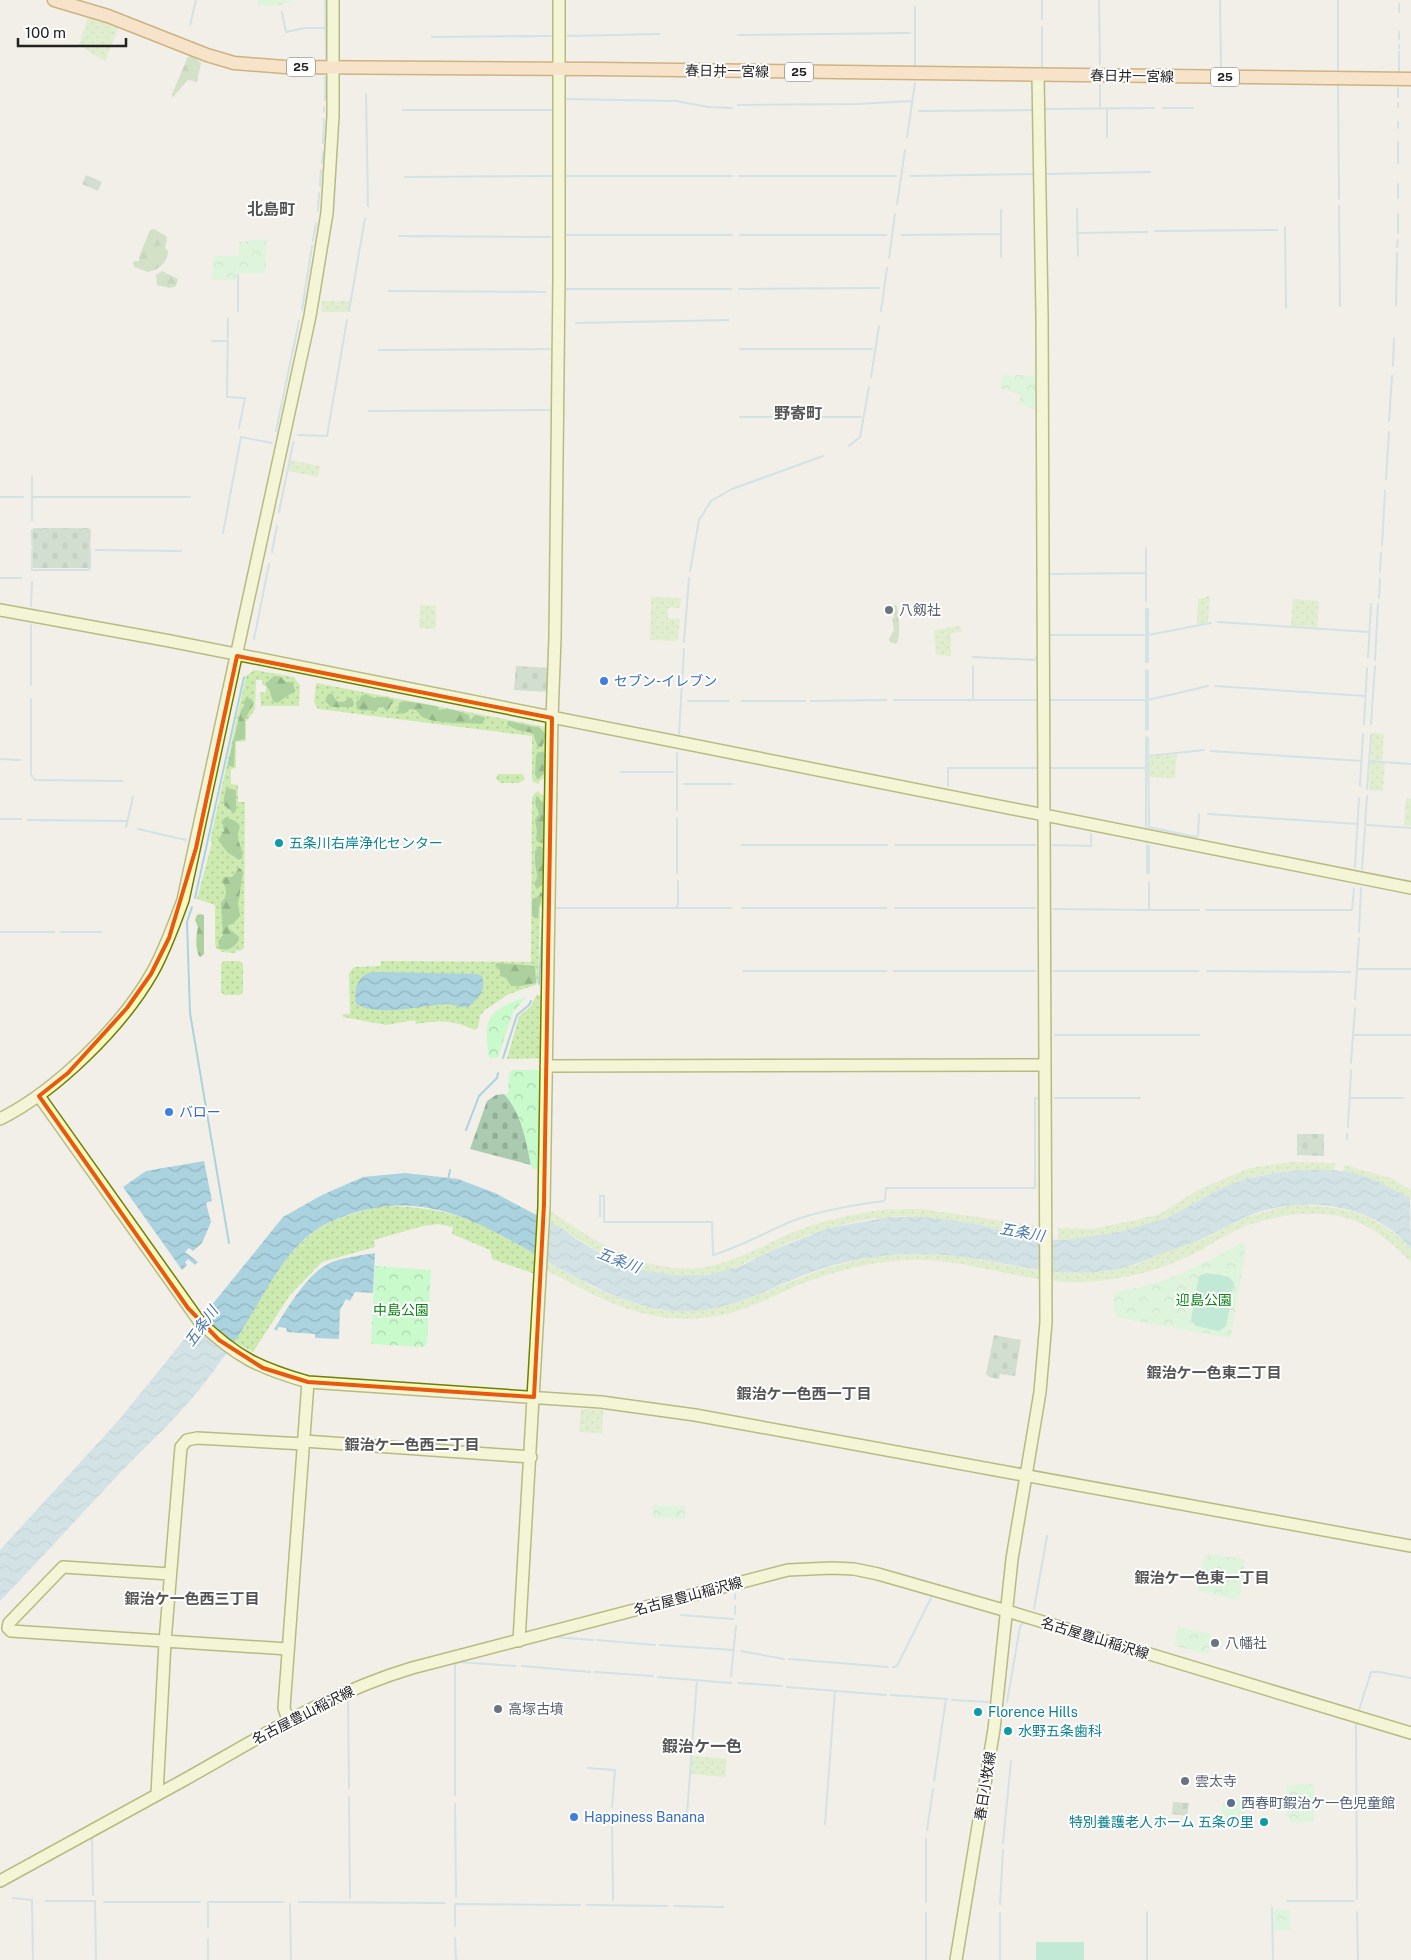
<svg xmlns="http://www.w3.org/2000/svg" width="1411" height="1960" font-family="'Public Sans','Noto Sans JP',sans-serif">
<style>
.grass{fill:url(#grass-dots)}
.forest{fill:url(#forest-firs)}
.cemetery{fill:url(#cemetery-stones)}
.park{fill:url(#park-crowns)}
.pitch{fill:#88e0be}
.water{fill:url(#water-waves)}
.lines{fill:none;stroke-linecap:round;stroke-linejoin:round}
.stream{stroke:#aad3df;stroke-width:2}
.secondary-casing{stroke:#707d05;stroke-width:14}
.primary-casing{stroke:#a06b00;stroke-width:15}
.secondary{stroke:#f7fabf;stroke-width:11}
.primary{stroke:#fcd6a4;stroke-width:12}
.marked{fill:none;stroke:#e8590c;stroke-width:4;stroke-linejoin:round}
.worship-dot{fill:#6b7280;stroke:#fff;stroke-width:2}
.shop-dot{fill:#3f7fe0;stroke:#fff;stroke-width:2}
.culture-dot{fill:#0f9aa8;stroke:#fff;stroke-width:2}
.service-dot{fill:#5c6f8a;stroke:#fff;stroke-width:2}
.labels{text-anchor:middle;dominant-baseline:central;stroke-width:4;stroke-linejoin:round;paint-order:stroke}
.shield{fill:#fff;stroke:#646464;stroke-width:1}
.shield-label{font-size:12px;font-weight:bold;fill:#222}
.street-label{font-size:14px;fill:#222;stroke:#fff}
.worship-label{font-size:14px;fill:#5b616d;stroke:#fff;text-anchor:start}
.shop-label{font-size:14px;fill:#366cbe;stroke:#fff;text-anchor:start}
.culture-label{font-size:14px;fill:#0d838f;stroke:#fff;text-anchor:start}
.park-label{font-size:14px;fill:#0c8416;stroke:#fff}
.service-label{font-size:14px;fill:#4e5e75;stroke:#fff;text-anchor:start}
.water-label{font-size:15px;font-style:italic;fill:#4a7aab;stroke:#fff}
.neighbourhood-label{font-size:15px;font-weight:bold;fill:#555;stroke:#fff}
.quarter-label{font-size:16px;font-weight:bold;fill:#555;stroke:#fff}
</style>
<defs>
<pattern id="grass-dots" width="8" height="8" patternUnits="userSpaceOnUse" patternTransform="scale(1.25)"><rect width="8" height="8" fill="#cdebb0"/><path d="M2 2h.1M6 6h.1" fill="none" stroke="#b0c997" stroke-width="1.8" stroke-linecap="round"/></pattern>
<pattern id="forest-firs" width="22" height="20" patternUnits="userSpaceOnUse" patternTransform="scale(1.25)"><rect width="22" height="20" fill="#add19e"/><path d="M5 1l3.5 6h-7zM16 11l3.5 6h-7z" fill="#95b388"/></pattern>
<pattern id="cemetery-stones" width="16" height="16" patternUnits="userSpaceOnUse" patternTransform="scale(1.25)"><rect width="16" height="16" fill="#aacbaf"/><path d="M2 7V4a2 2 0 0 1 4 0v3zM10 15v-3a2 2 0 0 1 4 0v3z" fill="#92ae96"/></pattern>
<pattern id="park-crowns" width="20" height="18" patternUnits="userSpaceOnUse" patternTransform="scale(1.25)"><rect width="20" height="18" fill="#c8facc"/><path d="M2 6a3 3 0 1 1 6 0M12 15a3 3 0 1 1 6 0" fill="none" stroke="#acd6af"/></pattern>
<pattern id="water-waves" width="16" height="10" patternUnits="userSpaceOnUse" patternTransform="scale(1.25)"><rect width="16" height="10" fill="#aad3df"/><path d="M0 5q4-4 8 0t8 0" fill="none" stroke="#92b5bf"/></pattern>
</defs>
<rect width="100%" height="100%" fill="#f2efe9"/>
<path class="grass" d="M89 14 120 24 105 61 79 45Z
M322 301H350L348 312H323L321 309Z
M290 460 320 466 318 477 288 471Z
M1210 596 1208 622 1197 625 1198 599Z
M651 597 681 598 680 608H668V618L680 619 678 639 676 641 650 640Z
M1293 599 1319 601 1317 627 1291 626Z
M420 605 436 606V627L434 629 419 628Z
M952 627 960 626 962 632 951 633V656L936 655 934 630Z
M254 670 294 677 300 686 299 706H261L260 692 265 693 267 687 263 685 262 680H256L255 709 246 722V741L236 742V768L231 769V784L238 785V802H245L244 948 240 951 236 950V953L222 952 216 948 215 943V905L197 899 212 842 210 841 246 676Z
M316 683 546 727 547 777 539 781V784L533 782 532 779V736L318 709 314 703Z
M1372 733 1384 734 1382 761 1371 760Z
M1177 754 1175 778 1149 777V757Z
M1370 762 1385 763 1383 791 1369 790Z
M498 774H523L525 779 519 783H501L496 779Z
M539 791V793L547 797 546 905 540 907 538 982 535 985 509 994 485 1010 480 1016 478 1027 475 1030C452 1020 441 1020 416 1024L415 1020 386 1025 343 1017V1014H350L349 973 354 967 380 966 381 961 531 962 532 797 536 792Z
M1406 798 1411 799V826H1404Z
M224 961H240L243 964V992L240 995H224L221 992V964Z
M537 994 542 997 541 1058 507 1059 519 1016 531 1006Z
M1290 1162 1336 1163 1334 1171C1304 1170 1273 1170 1244 1180 1216 1190 1192 1207 1165 1218 1132 1232 1093 1239 1058 1240V1228L1092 1229 1136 1220 1160 1214 1198 1190 1250 1168Z
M1344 1165 1391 1178 1411 1190V1199L1357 1174 1343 1172Z
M1293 1204C1346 1208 1371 1210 1411 1248V1262C1395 1246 1377 1230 1356 1221 1322 1208 1272 1214 1239 1229 1221 1237 1205 1249 1187 1257 1160 1270 1128 1278 1098 1281 1034 1288 978 1260 917 1260 875 1260 834 1271 796 1286 777 1294 758 1305 737 1311 713 1319 681 1321 655 1316 616 1309 581 1288 546 1270V1261L595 1288 633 1303 661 1310 712 1309 760 1294 826 1268 857 1260 888 1255 923 1254 959 1256 1039 1271 1079 1273 1107 1271 1135 1265 1161 1253 1204 1239 1246 1217Z
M380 1206C446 1206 481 1220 536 1255L535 1274 492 1259 490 1250 452 1234 453 1227 438 1224 423 1226 374 1240 375 1247 322 1262 290 1295 253 1352 233 1341C260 1303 284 1244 329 1223 345 1215 363 1211 380 1206Z
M886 1209H922L1036 1226 1034 1237C1016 1234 999 1230 982 1226 956 1220 914 1215 888 1217 849 1220 808 1234 772 1250 751 1260 730 1273 705 1275 682 1277 656 1275 634 1268 602 1258 578 1236 548 1222L549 1210C591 1239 644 1274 698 1268 732 1264 763 1245 794 1232 824 1220 854 1214 886 1209Z
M581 1409 603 1410 602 1433 579 1432Z
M692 1756 727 1759 725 1777 691 1774Z"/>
<path class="forest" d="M192 55 201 63 197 82 188 80 172 98V94L188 57Z
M154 229 166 236 167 240 165 248 168 251C168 262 159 270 148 272L134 267 133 263 134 261H139V257L150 230Z
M162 271 178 279 176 286 170 288 157 285 156 275Z
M895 605 897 606C898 616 902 637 896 644L890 642 889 639 894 630 892 619 894 617 893 606Z
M274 676 281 677 286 682H290L293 684 295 691 277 703 273 701C270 694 271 689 265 684Z
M328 694H332L337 701 343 703 348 698H352L354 705 352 707H331L325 701Z
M366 694 374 698 383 697 394 700 387 712 383 707 378 708 376 712 369 710 364 711 357 709 356 702 360 699 361 696Z
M246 698 252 699 253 705 245 719V739L235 741 234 767 228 766V763L241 710 244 706V701Z
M404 701 436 706 439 710C450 707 459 712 469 715L470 720 475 715 484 717 485 719 481 724C470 723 429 724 421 716 419 714 418 712 416 710L410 709 406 713 395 714 399 709V703Z
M508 721 540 728 546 735 542 747H539L537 745 533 733 517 730 507 725Z
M538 752 545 753 546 756 544 774 538 779 535 775 536 756Z
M226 788 236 790V811L234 813 224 805V798Z
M537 796 545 806 543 815C546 822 545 836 542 843L538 842 536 839 537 830 535 820 539 814C537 808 533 802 537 796Z
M226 817C251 827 233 828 239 842 241 849 243 849 242 858L239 860 227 852 218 840 224 831 222 821Z
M539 846 543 848 544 854 542 885 537 889 534 884 538 877C535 868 535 860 535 851Z
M239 868 241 869 243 873 238 904 240 915 233 924 228 925 229 929 238 936 239 940C234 948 227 952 219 948L218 941 223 935 221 903C228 895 227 888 222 881L224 877H232Z
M540 893H543V895L539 907 538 918H534L532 915V899L539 896Z
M200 914 204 915V954L200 957C195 950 196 935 198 927L195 920 197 915Z
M497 963 535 966 536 983 521 986H511L506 978 500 976V970L495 966Z"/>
<path class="cemetery" d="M86 175 102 182 98 191 82 184Z
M33 528H88L91 530 89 568H32Z
M516 666 549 668V692L514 690Z
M504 1094C522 1112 526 1141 531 1165L470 1149 487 1101 496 1095Z
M1297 1134H1324V1156L1297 1155Z
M994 1335 1021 1340 1015 1376 1000 1374 999 1379 989 1377 986 1374Z
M1173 1802 1189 1803 1187 1816 1172 1814Z"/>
<path class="park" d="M258 0H293C283 6 271 7 258 5Z
M266 239V273H237L236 280H212L213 256H239V242Z
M1004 374 1015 377 1016 375 1037 376V407L1034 409 1018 404 1021 395 1000 388Z
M527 996 513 1012 498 1057 490 1058 488 1055C488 1046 486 1036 487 1027 489 1009 512 1003 527 996Z
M512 1070H539L541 1072 539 1169H532C527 1144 522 1113 504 1094H508L509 1075Z
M1241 1243 1246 1246 1231 1337 1229 1338 1120 1318 1114 1314V1294L1116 1292C1162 1285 1201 1266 1241 1243Z
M375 1266 431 1270 427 1344 424 1347 371 1344Z
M653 1505 685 1506V1519L653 1518Z
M1211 1554 1243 1559 1245 1561 1239 1600 1197 1591 1203 1559Z
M1178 1627 1211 1634 1208 1654 1174 1646Z
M1314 1784V1822L1290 1823V1818L1287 1817V1785Z
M1242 1799 1245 1802V1818H1222V1802L1226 1800Z
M1274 1909H1290V1930H1274Z"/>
<path class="pitch" d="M1206 1273 1229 1277 1234 1283 1226 1326 1219 1331 1196 1326 1191 1320 1199 1276Z
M1036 1942H1084V1960H1036Z"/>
<path class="water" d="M382 972 477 974 482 976C486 991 479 998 468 1007 460 1008 453 1004 445 1004 419 1006 380 1017 356 1004 354 995 356 979 366 974 370 972 377 972 382 972Z
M204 1161 212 1201 206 1203 211 1222 202 1243 193 1251 189 1248 185 1252 198 1262 195 1265 188 1259 185 1262 187 1265 182 1270 123 1187 146 1171Z
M1303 1170C1320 1170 1340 1169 1357 1174 1376 1179 1393 1189 1410 1198L1411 1248C1405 1243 1399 1236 1393 1231 1351 1200 1290 1197 1243 1218 1231 1224 1219 1231 1206 1237 1192 1244 1175 1248 1160 1254 1141 1262 1125 1269 1105 1271 1051 1278 1009 1262 957 1256 935 1254 913 1253 891 1255 869 1257 847 1261 826 1267 787 1280 751 1301 710 1309 679 1315 649 1309 621 1298 520 1260 448 1168 330 1222 291 1240 272 1281 251 1315 237 1339 216 1369 199 1390 175 1420 146 1446 119 1474 79 1516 41 1559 0 1601V1550L119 1420 283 1217 322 1195 363 1177 405 1173 458 1179 495 1193 563 1229 576 1239 612 1260 636 1269 673 1275H707L741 1266 773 1250 829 1228 889 1217H921L950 1220 980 1225 1018 1235 1057 1240 1073 1239 1119 1232 1167 1218 1222 1188 1246 1179 1274 1173Z
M375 1253 373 1293 355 1292 350 1301 346 1299 340 1310 339 1339 315 1338V1334L287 1332 286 1328 278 1327 277 1331 274 1329C288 1308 303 1279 326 1265 340 1257 359 1256 375 1253Z"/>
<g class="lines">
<path class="stream" d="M325 0 326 59
M1042 0V19
M1099 0 1100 64
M1220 0 1221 71
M1338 0V73
M1399 4V12
M915 7V67
M282 12 286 32 305 28H325
M190 25 196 0
M1042 27V69
M1399 32V39
M738 35 910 33
M568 36 659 34
M432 37 551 36
M1399 45V48
M1399 52V74
M1100 81V109
M1338 85 1339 199
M1398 88V97
M366 94 368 206
M566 99 676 101 708 107 732 108
M325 100V77
M1398 103V107
M738 105 856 104 912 101
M1107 108V137
M1163 108H1193
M1044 109 1154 108
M403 110H555
M919 111 1034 110
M324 112V107
M1398 122V128
M907 137 915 83
M1398 142V163
M323 143 324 119
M322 163 323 152
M1045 174 1150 172
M565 176H732
M739 176H896
M910 176 1035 174
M405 177 551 176
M1398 184V198
M320 186 321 170
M897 204 905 150
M1339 206 1340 306
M1077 209 1078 256
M1001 210V257
M318 211 319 193
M1285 227 1286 308
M1155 231 1277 230
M1077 233 1147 232
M1398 233V214
M563 235H732
M740 235H886
M902 235 1001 234
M399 236 550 237
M313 241 316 223
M1397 247 1398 240
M553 257V248
M889 258 895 214
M238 275V311
M564 289H731
M739 289 879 288
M389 291 545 292
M1396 305 1397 253
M553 309V270
M302 310 312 246
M349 311 365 218
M881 311 887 268
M228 319 227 397 245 398 239 428
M576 323 729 320
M553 325V335
M212 341H227
M740 349H872
M379 350 553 349V347
M1393 366 1394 338
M871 377 879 326
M369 411 550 410
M740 417H861
M1389 421 1392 376
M276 431 299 321
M298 435 327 436 347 320
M849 446 860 437 869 387
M1386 479 1389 432
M0 497H23
M32 497H190
M279 512 293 444 294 442
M32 520V477
M223 533 241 437 272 443
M32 545V530
M1382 545 1385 491
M1146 548V601
M32 549V570H88L90 568V549
M96 550 181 551
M272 552 277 526
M690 571 699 520 711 501 732 489 823 456
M1380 572 1381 553
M1048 574 1146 573
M0 578H21
M1379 598 1380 579
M31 606 32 582
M1146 609V662
M1148 609V662
M1218 622 1369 632
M1047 635H1144
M1148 635 1211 623
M254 639 269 564
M684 642 689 578
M973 657 1034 660 1039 655
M1368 658 1371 604
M1375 660 1378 604
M973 666V700
M1146 670V730
M1148 671V729
M31 685V625
M1215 686 1365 696
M31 699V775L35 780 122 781
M894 700H1038
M1048 700H1146
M1148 700 1208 686
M688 701H729
M742 701H805
M811 701 886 700
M1364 724 1367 668
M1371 724 1375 666
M679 734 684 649
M1146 737V828
M1148 738 1149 827 1196 837 1198 835 1199 814
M1211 751 1362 761
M677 753V810
M1148 756 1204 750
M0 759 20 760
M1369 761 1411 764
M1049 768H1146
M621 772H673
M684 784H732
M948 786V768H1038
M1360 786 1363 734
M1367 789 1371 735
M1208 814 1358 824
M677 818V873
M0 819H21
M28 820 127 821
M1365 825 1367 796
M1367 825 1411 828
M126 827 133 797
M138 829 186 840
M742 845H887
M895 845H1035
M1053 845 1091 846V834
M1147 845V873H1149
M1149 846V873
M1355 867 1359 798
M1362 869 1365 828
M195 898 244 677
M192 907 187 922 190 1013 229 1243
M556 908H676L678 904V881
M676 908H731
M742 908H886
M895 908H1035
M1054 909 1149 910V882
M1149 910H1199
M1206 910H1352L1354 889
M0 932H54
M61 932H101
M1359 932 1361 888
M1357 969H1411
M743 971H886
M894 971H1035
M1054 971H1198
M1207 971 1350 972
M539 984 543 914
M1355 999 1359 938
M1055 1035H1199
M1353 1035H1411
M503 1058 517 1015 529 1005 531 1001
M1351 1063 1355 1008
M1055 1098H1140
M1350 1098H1403
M1348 1127 1351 1070
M466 1130 479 1096 497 1078 498 1073
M1347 1139V1134
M448 1180 450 1170
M600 1216V1196H604V1222H712L713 1255C741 1247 766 1232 792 1221 821 1210 853 1205 884 1201L885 1199 886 1188H1035V1098H1037
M735 1594V1599
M735 1606V1614
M1034 1609 1047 1536
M681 1615 733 1619
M555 1637 593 1640
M597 1640 655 1645
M660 1645 733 1650
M741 1651 784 1659
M789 1659 888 1667
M522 1666 590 1672
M893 1667 897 1666 932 1596
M595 1672 653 1676
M731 1676 736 1626
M658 1677 731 1683
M738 1683 782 1686
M787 1687 886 1695
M891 1695 948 1699
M348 1696 349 1788
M952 1700 988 1702
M1007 1702 1020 1627 1023 1622
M1359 1710 1371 1672H1379L1411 1678
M1356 1722 1357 1899
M588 1768 615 1770 612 1807
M934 1781 946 1699
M455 1795V1664L459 1662 515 1666
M349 1797 350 1898
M455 1804 456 1897
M687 1814 697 1680
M612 1817 613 1900
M825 1824 835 1691
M927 1830 933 1789
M92 1837 93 1895
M926 1839V1902
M1003 1843 1011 1761
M13 1898 32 1900 33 1960
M46 1901H95L96 1960
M1287 1901H1354
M104 1902H200
M299 1902 445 1903
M290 1904 291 1960
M1000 1904 1003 1850
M587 1905 667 1906
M674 1906 723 1907
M1272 1908 1273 1960
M1147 1912V1960
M1357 1912 1358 1960
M926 1913V1960
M1000 1913V1960
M455 1926V1904L580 1905
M208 1927V1902H283
M455 1938 456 1960
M208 1939V1960"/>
<g class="secondary-casing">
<path id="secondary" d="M0 610 170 641 1411 888
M546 1066 1045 1065
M39 1096 199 1321C236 1357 259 1368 308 1382L601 1402 695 1415 1411 1546
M0 1119C56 1091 121 1027 152 973 165 950 174 924 183 900L310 316 327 213 333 116V0
M304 1441 531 1457
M170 1574 63 1567 9 1623 8 1628 11 1631 288 1649
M519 1641 544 1207 552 718 555 638 559 279V0
M288 1720 284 1708 308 1382
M157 1794 165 1642 181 1447 187 1440 197 1438 304 1444
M0 1881C61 1847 123 1814 184 1780 259 1738 328 1693 412 1668L788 1570 832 1568 854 1569 878 1574 1007 1611 1411 1733
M956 1960 994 1729 1012 1559 1040 1392 1046 1322 1042 315 1038 75"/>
</g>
<g class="primary-casing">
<path id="primary" d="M54 0 108 16 207 55 234 63 285 67 595 69 1411 79"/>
</g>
<use href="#secondary" class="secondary"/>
<use href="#primary" class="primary"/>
</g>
<path d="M0 0H1411V1960H0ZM237 656 552 718 544 1204 534 1397 308 1382 263 1368 219 1340 188 1308 39 1096 68 1073 127 1008 151 974 169 938 196 848Z" fill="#f2efe9" fill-opacity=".55" fill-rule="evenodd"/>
<path class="marked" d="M237 656 552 718 544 1204 534 1397 308 1382 263 1368 219 1340 188 1308 39 1096 68 1073 127 1008 151 974 169 938 196 848Z"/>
<g class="worship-dot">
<circle cx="889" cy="610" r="5"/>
<circle cx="1215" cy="1643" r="5"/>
<circle cx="498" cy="1709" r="5"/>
<circle cx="1185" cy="1781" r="5"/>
</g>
<g class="shop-dot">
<circle cx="604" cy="681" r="5"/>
<circle cx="169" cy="1112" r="5"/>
<circle cx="574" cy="1817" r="5"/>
</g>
<g class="culture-dot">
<circle cx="279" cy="843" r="5"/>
<circle cx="978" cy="1712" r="5"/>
<circle cx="1008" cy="1731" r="5"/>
<circle cx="1264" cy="1822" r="5"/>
</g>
<circle class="service-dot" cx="1231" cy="1803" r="5"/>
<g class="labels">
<g class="shield">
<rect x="287" y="57.5" width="28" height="19" rx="4"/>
<rect x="785" y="62.5" width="28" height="19" rx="4"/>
<rect x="1211" y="67.5" width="28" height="19" rx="4"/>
</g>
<g class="shield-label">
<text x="301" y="67">25</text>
<text x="799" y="72">25</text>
<text x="1225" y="77">25</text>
</g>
<g class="street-label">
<text transform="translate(727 71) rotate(1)">春日井一宮線</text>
<text transform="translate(1132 76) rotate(1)">春日井一宮線</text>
<text transform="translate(688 1596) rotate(-15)">名古屋豊山稲沢線</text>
<text transform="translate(1095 1638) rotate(17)">名古屋豊山稲沢線</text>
<text transform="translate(303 1715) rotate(-27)">名古屋豊山稲沢線</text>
<text transform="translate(985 1786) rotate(-81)">春日小牧線</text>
</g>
<g class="worship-label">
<text x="899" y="610">八剱社</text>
<text x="1225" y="1643">八幡社</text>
<text x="508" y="1709">高塚古墳</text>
<text x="1195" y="1781">雲太寺</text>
</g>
<g class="shop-label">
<text x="614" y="681">セブン-イレブン</text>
<text x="179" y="1112">バロー</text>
<text x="584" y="1817">Happiness Banana</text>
</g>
<g class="culture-label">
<text x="289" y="843">五条川右岸浄化センター</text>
<text x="988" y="1712">Florence Hills</text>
<text x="1018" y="1731">水野五条歯科</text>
<text x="1254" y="1822" text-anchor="end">特別養護老人ホーム 五条の里</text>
</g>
<g class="park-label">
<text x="1204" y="1300">迎島公園</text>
<text x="401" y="1310">中島公園</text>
</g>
<g class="service-label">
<text x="1241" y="1803">西春町鍜治ケ一色児童館</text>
</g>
<g class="water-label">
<text transform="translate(1022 1232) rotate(10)">五条川</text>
<text transform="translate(619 1260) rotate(21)">五条川</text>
<text transform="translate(201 1326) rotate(-54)">五条川</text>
</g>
<g class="neighbourhood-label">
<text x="1214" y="1372">鍜治ケ一色東二丁目</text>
<text x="804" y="1393">鍜治ケ一色西一丁目</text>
<text x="412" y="1444">鍜治ケ一色西二丁目</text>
<text x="1202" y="1577">鍜治ケ一色東一丁目</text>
<text x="192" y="1598">鍜治ケ一色西三丁目</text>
</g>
<g class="quarter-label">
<text x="271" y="209">北島町</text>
<text x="798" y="413">野寄町</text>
<text x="702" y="1746">鍜治ケ一色</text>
</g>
</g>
<path d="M18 38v8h108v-8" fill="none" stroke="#222222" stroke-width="2.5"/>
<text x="25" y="38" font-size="15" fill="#222222" stroke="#ffffff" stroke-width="4" paint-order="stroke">100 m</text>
</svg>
